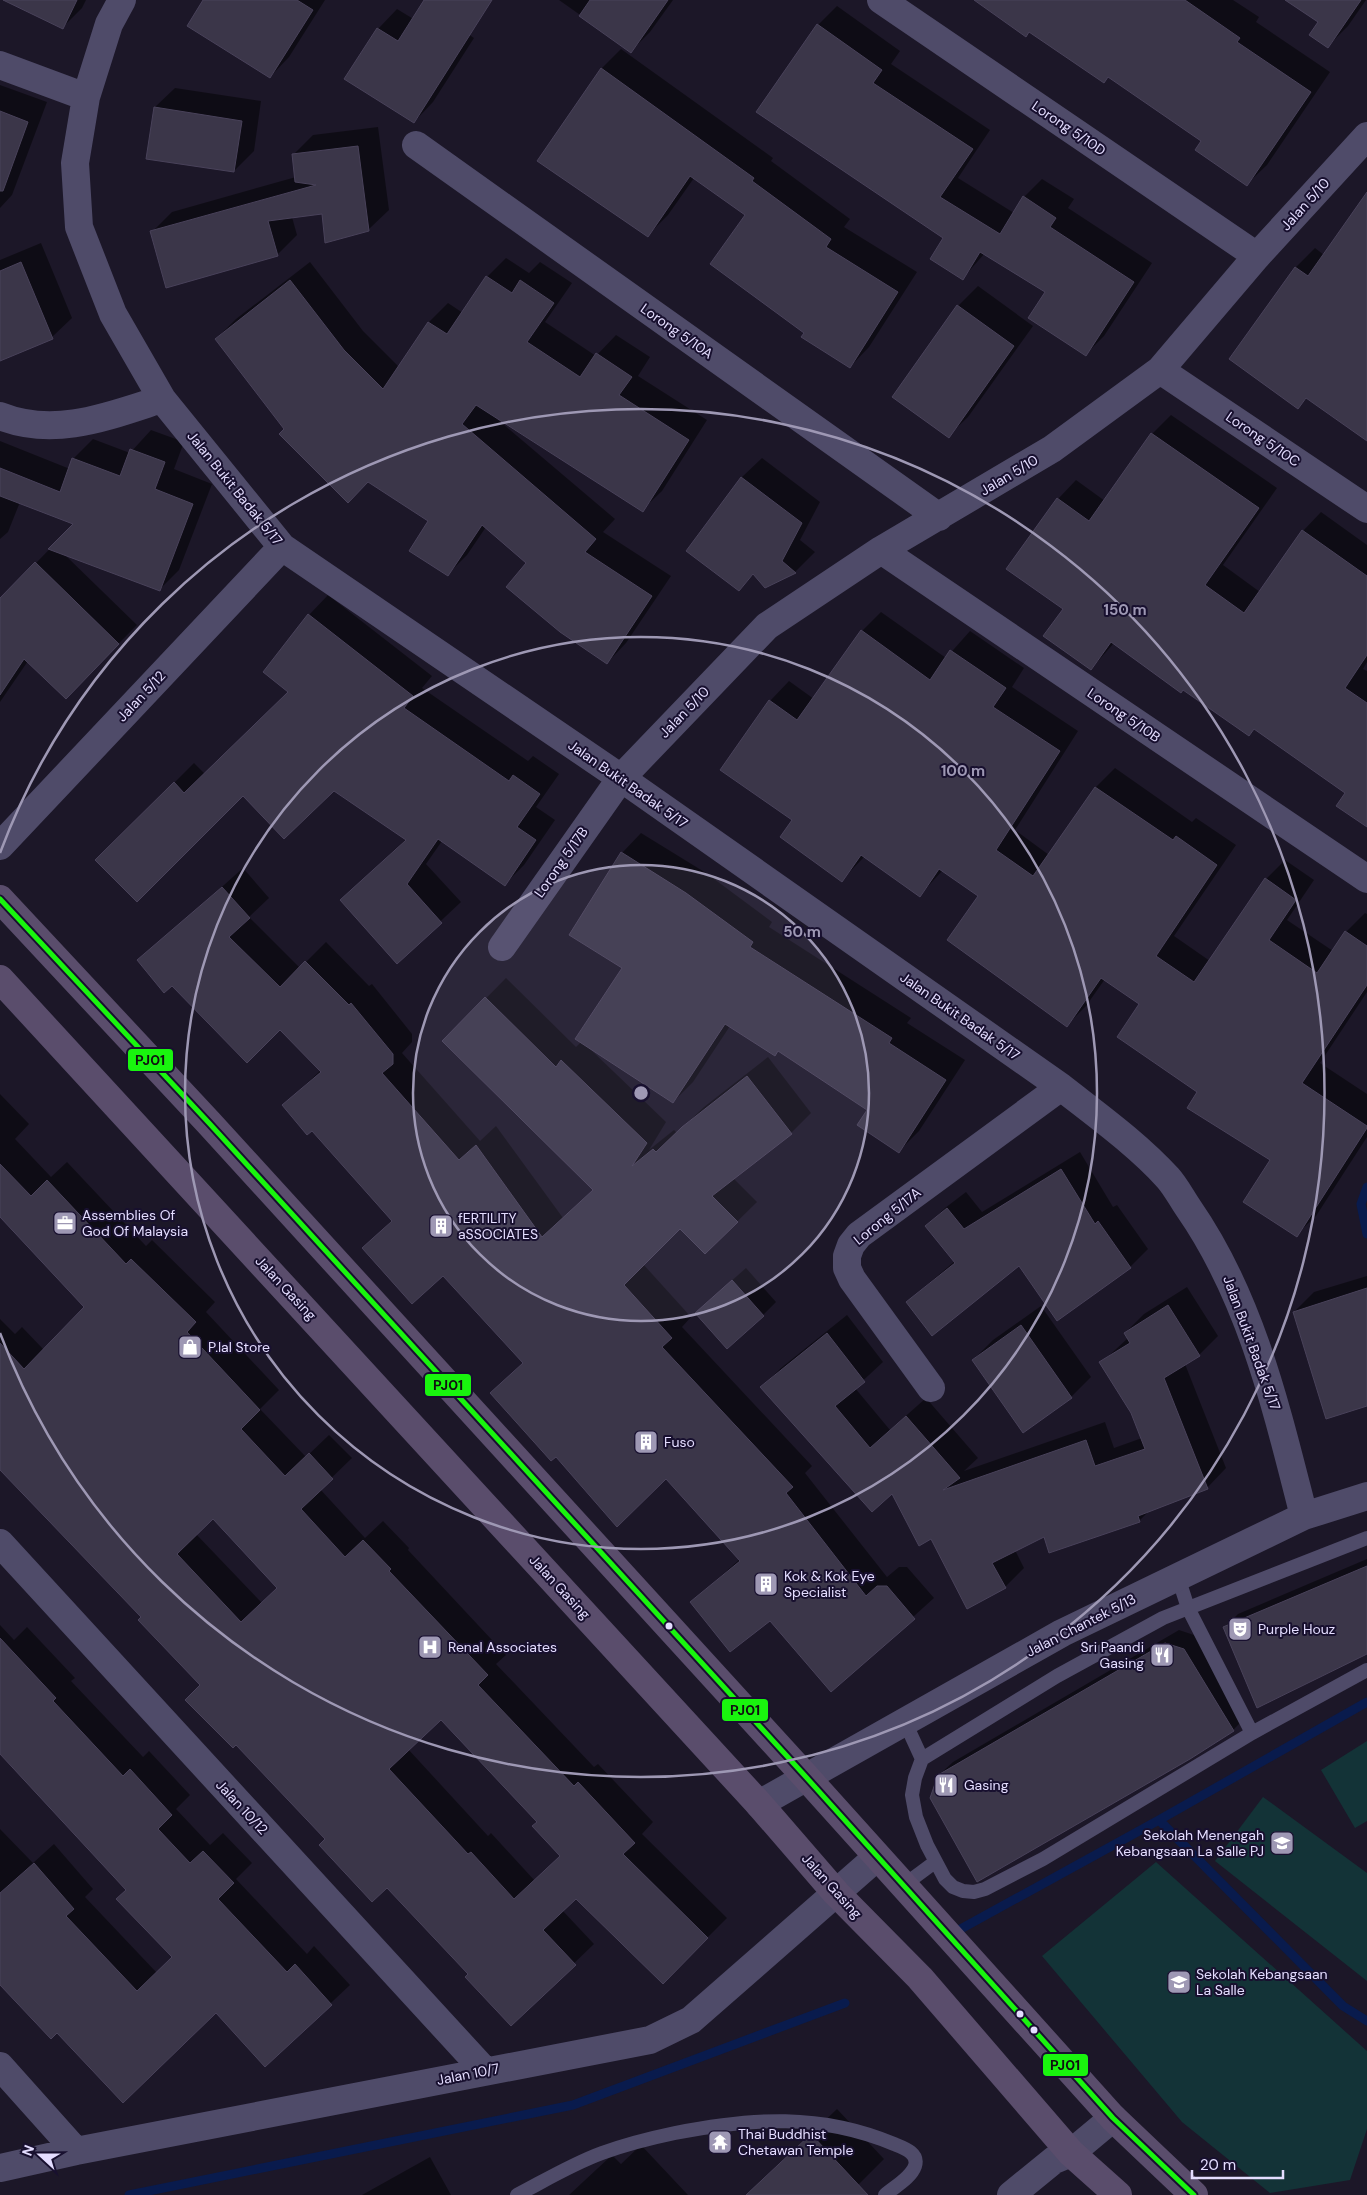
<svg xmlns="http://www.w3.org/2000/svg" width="1367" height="2195" font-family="'DM Sans',sans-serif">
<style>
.green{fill:#133337}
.shadow{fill:#0007;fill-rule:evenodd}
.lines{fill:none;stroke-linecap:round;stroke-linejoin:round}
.stream{stroke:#091b4d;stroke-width:9}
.building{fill:#3b3649;stroke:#49425a;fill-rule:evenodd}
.lane{stroke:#4f4b69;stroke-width:14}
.street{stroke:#4f4b69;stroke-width:28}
.primary{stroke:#5a4d6c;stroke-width:28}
.bus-1-casing{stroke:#18102f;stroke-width:9}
.bus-1{stroke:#19f40e;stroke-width:5}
.ring{fill:none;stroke:#9e98b4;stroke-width:2.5}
.bus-dot{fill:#e4ddff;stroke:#18102f;stroke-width:2}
.labels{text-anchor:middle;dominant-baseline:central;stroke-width:4;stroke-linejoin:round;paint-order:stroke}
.street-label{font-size:14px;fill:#e4ddff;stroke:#18102f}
.poi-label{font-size:14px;fill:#e4ddff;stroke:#18102f;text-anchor:start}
.centre{fill:#9e98b4;stroke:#18102f;stroke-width:2.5}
.ring-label{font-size:15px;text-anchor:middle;font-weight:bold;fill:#9e98b4;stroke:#18102f;stroke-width:4;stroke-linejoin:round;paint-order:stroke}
.line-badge{stroke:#18102f;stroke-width:2}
.pale-badge-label{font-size:14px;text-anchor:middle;font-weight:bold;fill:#111}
</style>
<rect width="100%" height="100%" fill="#1c1728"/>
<path class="green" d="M1367 1741V1821L1355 1828 1321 1770Z
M1263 1797 1367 1873V1981L1215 1861Z
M1156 1862 1367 2051V2129L1350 2180 1270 2193 1182 2122 1042 1956Z"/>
<path class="shadow" d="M6 0H86L82 8 63 27Z
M206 0H325L289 57 270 77Z
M559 0H673L650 32 631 51Z
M976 0H1233L1259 17 1256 22 1330 72 1267 165 1247 184 1203 141 1109 76 1104 81 1030 31 1025 36Z
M1310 0H1366L1348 26 1328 46Z
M837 6 900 51 891 64 990 130 958 178 1014 213 1024 197 1042 179 1074 199 1068 208 1152 263 1104 336 1086 354 1047 291 985 253 963 278 945 238 818 25Z
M397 9 420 23 391 75 378 29Z
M459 28 474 38 433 102 414 122Z
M621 49 773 158 771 161 850 219 844 227 917 272 869 347 850 367 805 332 747 215 694 178 668 215 648 235 539 161 602 68Z
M0 85 47 102 12 195 0 208Z
M175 88 261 101 254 151 234 171 155 107Z
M378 127 389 210 369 229 323 213 292 217 297 235 277 255 152 232 172 212 296 177 293 155 313 135Z
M1367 194V440L1308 397 1298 407 1231 359 1296 267 1315 248 1324 255Z
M41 243 72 318 52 337 0 360V260Z
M506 258 529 273 540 262 572 283 545 322 596 356 616 335 650 357 638 376 707 420 662 491 642 510 497 419 615 519 603 532 671 576 626 643 607 663 528 563 486 527 467 555 447 575 430 521 286 429 216 339 236 319 310 262 363 331 399 367 429 322 448 303 463 313 487 277Z
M978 286 1033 326 968 417 948 436 894 397 958 306Z
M1171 415 1277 488 1223 565 1260 592 1303 531 1321 512 1367 545V662L1363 669 1367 671V825L1347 793 1255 728 1249 735 1114 643 1091 669 1064 608 1058 499 1076 480 1105 501 1152 434Z
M151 430 184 442 174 469 212 484 179 570 160 589 63 553 137 625 66 697 28 661 0 702V600L75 523 20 502 8 532 0 539V441L70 469 73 459 93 439 130 453Z
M762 458 820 502 800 540 815 552 795 572 765 587 754 574 738 589 687 551 742 477Z
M328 595 432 676 422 688 528 761 533 756 559 774 536 807 555 820 524 865 505 884 442 841 426 864 461 902 397 962 341 900 406 839 334 789 243 794 97 860 194 763 205 774 290 692 309 615Z
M881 612 946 658 970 631 1024 668 1012 687 1078 731 1015 830 1049 855 1096 787 1115 768 1192 822 1196 818 1236 845 1174 936 1210 961 1266 879 1285 860 1314 880 1287 920 1333 951 1346 932 1365 913 1367 914V992L1320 1063 1367 1094V1137L1316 1216 1296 1235 1272 1159 1199 1092 1141 1004 1105 979 1086 1006 1067 1025 979 896 943 870 920 895 865 856 842 880 793 820 722 770 770 701 789 681 814 699 862 631Z
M641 833 706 873 772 922 769 927 911 1018 907 1023 965 1060 919 1131 899 1151 869 1109 779 1050 730 1026 693 1082 673 1102 589 1048 666 1122 649 1150 674 1130 677 1133 704 1107 768 1057 811 1113 791 1133 733 1178 757 1202 705 1253 680 1228 643 1264 691 1317 682 1327 812 1466 805 1473 887 1577 899 1567H907L934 1598 831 1691 770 1620 692 1602 740 1559 666 1477 556 1455 492 1393 524 1362 443 1274 364 1248 392 1220 312 1129 284 1105 321 1070 280 1028 172 984 139 961 243 868 269 898 249 917 300 968 326 942 369 986 372 984 412 1034V1042L402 1053 480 1141 496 1126 563 1218 594 1189 444 1041 506 978 576 1047 582 1041 624 967 622 853Z
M0 1094 29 1124 15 1139 51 1177 67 1162 146 1246 152 1240 215 1302 206 1312 279 1390 260 1409 306 1457 329 1435 352 1458 320 1489 365 1538 383 1521 409 1548 408 1550 506 1655 496 1664 594 1767 598 1764 653 1822 642 1834 727 1918 682 1963 576 1897 562 1910 594 1944 511 2024 470 1974 387 1886 326 1839 202 1685 0 1446V1319L15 1334 22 1327 44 1350 86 1307 0 1215ZM213 1518 279 1587 262 1603 196 1534ZM441 1718 538 1822 562 1855 535 1881 491 1833 488 1836 408 1749Z
M1080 1152 1113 1207 1117 1205 1148 1249 1130 1267 1019 1264 907 1302 955 1261 927 1226 945 1208 966 1192 982 1212Z
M746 1268 776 1302 763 1315 710 1300Z
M1367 1276V1405L1294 1312 1314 1292Z
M1187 1287 1218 1336 1199 1355 1185 1364 1226 1468 1207 1488 1150 1510 1139 1521 1044 1535 1015 1550 1024 1568 1005 1587 931 1538 892 1493 762 1387 781 1368 847 1315 883 1362 855 1388 890 1430 926 1398 978 1458 964 1471 1105 1422 1114 1448 1142 1438 1132 1413 1101 1363 1128 1338 1125 1333 1144 1314Z
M1041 1306 1091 1377 1071 1397 1024 1431 973 1360 993 1340Z
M1367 1559V1653L1225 1627 1238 1614Z
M0 1625 14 1640 27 1627 75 1678 71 1681 143 1757 149 1751 190 1795 176 1809 210 1845 223 1833 252 1863 236 1879 307 1954 314 1946 350 1985 265 2065 216 2012 57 2032 0 1983V1829L33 1863 54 1844 93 1889 85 1897 157 1973 173 1957 127 1890 0 1752Z
M1179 1630 1197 1636 1246 1717 1233 1730 939 1775 953 1762Z
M837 2109 884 2159 848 2195H747Z
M641 2145 688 2195H569L612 2155 621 2164Z
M430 2157 451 2195H362Z"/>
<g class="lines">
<path class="stream" d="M1367 1187 1361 1204 1367 1234
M1159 1820 1343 2006 1367 2021
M957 1931 1159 1820 1367 1702
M129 2195 573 2105 845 2003"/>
</g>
<path class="building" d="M3 0H77L63 29Z
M203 0H297L313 10 270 78 187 26Z
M424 0H492L414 123 344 79 377 28 398 41Z
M590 0H668L631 53 579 16Z
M974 0H1185L1240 38 1237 42 1311 92 1247 186 1195 150 1201 141 1108 77 1104 83 1029 32 1026 37Z
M1285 0H1361L1328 48 1309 35 1318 22Z
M817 24 882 70 873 83 973 149 940 197 1000 234 1023 196 1056 218 1050 227 1134 282 1086 356 1028 318 1045 292 980 252 963 280 930 259 943 238 756 112Z
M601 68 754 178 752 181 831 239 826 247 898 292 850 368 801 337 804 333 710 264 745 215 690 176 648 237 537 161Z
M154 107 242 121 234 172 146 159Z
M0 111 28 122 3 191H0Z
M358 146 369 231 325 243 322 214 268 221 278 256 166 288 150 231 316 185 295 182 292 154Z
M1367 192V441L1306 398 1298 409 1229 359 1295 267 1308 276Z
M21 262 53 339 0 361V271Z
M486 276 512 293 520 280 554 303 527 342 580 377 596 353 632 377 619 395 689 440 643 512 476 405 462 424 596 539 585 552 652 596 607 664 560 632 506 587 526 563 482 525 448 576 409 551 428 521 368 482 348 503 279 434 284 429 215 339 290 280 344 350 383 389 428 322 447 334Z
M957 305 1014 346 949 438 892 397Z
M1151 433 1259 508 1205 585 1244 613 1302 530 1367 576V655L1345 688 1367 703V827L1336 806 1345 793 1254 729 1249 736 1183 690 1181 693 1111 642 1091 670 1043 636 1063 609 1006 569 1057 498 1089 521Z
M130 449 165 462 155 489 193 504 160 591 48 549 73 524 0 496V468L60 492 72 458 120 476Z
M741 477 802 523 782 561 796 573 765 588 753 574 739 591 686 551Z
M35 562 119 644 66 699 24 659 0 695V598Z
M308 614 413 696 404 708 509 781 513 775 540 794 517 827 536 840 505 886 438 839 407 884 442 923 397 964 340 900 406 840 334 791 284 839 243 796 137 902 95 860 174 782 184 793 288 692 263 672Z
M861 630 930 680 950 650 1006 688 993 707 1060 751 996 850 1033 876 1095 787 1173 840 1176 836 1217 865 1156 956 1194 982 1265 878 1296 900 1269 940 1317 973 1345 931 1367 946V985L1302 1083 1367 1126V1128L1297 1237 1243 1202 1270 1160 1187 1108 1197 1092 1117 1037 1139 1004 1101 978 1067 1027 947 940 978 896 939 869 920 897 861 855 842 882 780 837 792 820 720 770 769 700 797 720Z
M621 852 686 893 753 942 750 947 892 1038 889 1043 946 1080 899 1153 857 1125 867 1110 778 1051 775 1056 725 1024 673 1103 575 1039 622 968 569 935Z
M222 887 250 918 229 937 280 987 305 961 349 1005 351 1003 393 1054V1064L382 1073 459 1160 476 1145 542 1237 593 1190 442 1041 485 997 556 1067 561 1060 647 1143 632 1166 653 1149 656 1152 682 1127 747 1076 792 1134 712 1196 738 1222 705 1254 680 1229 624 1285 672 1338 662 1347 793 1487 786 1493 866 1596 877 1586H887L915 1619 831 1692 770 1621 730 1652 690 1602 740 1561 666 1479 617 1527 556 1457 551 1461 490 1393 523 1363 443 1276 412 1304 362 1248 392 1221 312 1131 307 1135 282 1105 321 1072 280 1030 247 1063 172 986 164 993 137 960Z
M0 1164 31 1196 47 1180 126 1264 131 1259 196 1322 187 1332 260 1410 241 1429 285 1476 309 1453 333 1479 301 1509 345 1557 363 1540 391 1569 389 1571 488 1675 478 1685 574 1786 578 1782 635 1843 623 1854 708 1938 663 1984 576 1899 543 1930 576 1965 511 2026 465 1977 468 1974 387 1888 372 1902 319 1845 325 1839 236 1745 233 1748 185 1700 200 1685 138 1620 141 1617 0 1470V1343L24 1369 84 1307 0 1217ZM213 1519 277 1588 241 1622 177 1554ZM441 1720 537 1822 532 1826 560 1856 514 1899 471 1852 468 1854 389 1769Z
M1061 1169 1095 1224 1098 1221 1131 1268 1057 1321 1019 1266 932 1336 906 1302 955 1263 925 1226 947 1208 964 1229Z
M732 1280 764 1316 727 1349 695 1313Z
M1367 1288V1406L1326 1419 1293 1312Z
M1168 1305 1200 1356 1164 1378 1208 1489 1138 1516 1140 1522 1049 1553 1044 1537 992 1563 1006 1588 967 1609 931 1539 919 1546 892 1494 872 1512 760 1387 827 1333 865 1382 835 1406 870 1448 906 1416 960 1478 943 1490 1086 1440 1095 1466 1145 1449 1131 1413 1099 1362 1130 1343 1124 1333Z
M1021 1325 1072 1398 1023 1433 972 1360Z
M1367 1566V1654L1257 1708 1223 1627Z
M0 1638 56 1698 53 1701 123 1776 130 1769 172 1815 158 1829 190 1863 203 1851 234 1883 218 1899 287 1972 295 1964 332 2005 265 2067 216 2013 123 2103 57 2033 51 2039 0 1985V1893L34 1863 74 1909 66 1916 137 1991 172 1957 116 1899 126 1890 0 1754Z
M1165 1643 1184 1649 1234 1731 1190 1759 977 1882 930 1798 938 1775Z
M811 2134 868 2195H746Z"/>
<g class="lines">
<path class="lane" d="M1367 1538 1163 1618 1057 1676 922 1759 915 1778 912 1795 916 1817 927 1845 945 1879 953 1887 963 1891 974 1892 985 1889 1043 1859 1252 1733 1367 1670
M1178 1577 1188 1608 1252 1733
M905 1722 922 1759
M904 1885 935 1862
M517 2195C544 2181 572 2164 602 2153 624 2145 651 2138 675 2133 752 2118 820 2113 894 2144 904 2148 919 2153 915 2166 911 2178 894 2187 885 2195"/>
<path class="street" d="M122 0 109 24 86 97 75 163 79 227 113 314 162 399 282 547 621 778 1061 1087C1098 1116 1137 1144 1168 1178 1176 1187 1182 1199 1189 1209 1252 1300 1277 1411 1304 1516
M881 0 1257 256
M0 65 86 97
M416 145 939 517
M1160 370 1367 509
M0 416C55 438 109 416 162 399
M881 550 1367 879
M0 846 282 547
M502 947 621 778 767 626 881 550 1052 449 1160 370 1257 256 1367 136
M931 1388 852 1279 847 1268V1256L851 1245 859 1235 1061 1087
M0 1543 485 2071
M759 1804 1062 1633 1304 1516 1367 1496
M0 2066 76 2151
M0 2168 76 2151 650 2040 691 2020 877 1857
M1011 2195 1054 2160 1071 2153 1113 2118"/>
<path class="primary" d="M0 899 209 1123 806 1777 1113 2118 1194 2195
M0 979 759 1804 836 1893 920 1978 1071 2153 1118 2195"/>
<g class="bus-1-casing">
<path id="bus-1" d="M0 899 209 1123 806 1777 1113 2118 1194 2195"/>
</g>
<use href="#bus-1" class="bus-1"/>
</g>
<circle cx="641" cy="1093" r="228" fill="#9e98b4" fill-opacity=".12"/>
<g class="ring">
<circle cx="641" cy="1093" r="228"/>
<circle cx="641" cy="1093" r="456"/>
<path d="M0 853A684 684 0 1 1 0 1333"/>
</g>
<defs>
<g id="office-square" transform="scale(1.25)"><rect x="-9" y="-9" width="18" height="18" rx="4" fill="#9e98b4" stroke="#18102f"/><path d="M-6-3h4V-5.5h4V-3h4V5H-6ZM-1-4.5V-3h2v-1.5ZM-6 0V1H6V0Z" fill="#fff"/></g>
<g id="building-square" transform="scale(1.25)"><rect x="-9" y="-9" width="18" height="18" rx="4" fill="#9e98b4" stroke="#18102f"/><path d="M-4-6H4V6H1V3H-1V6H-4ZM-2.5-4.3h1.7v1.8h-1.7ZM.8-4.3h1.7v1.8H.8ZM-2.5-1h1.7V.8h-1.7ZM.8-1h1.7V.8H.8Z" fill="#fff"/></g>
<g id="shop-square" transform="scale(1.25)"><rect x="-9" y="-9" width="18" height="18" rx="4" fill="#9e98b4" stroke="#18102f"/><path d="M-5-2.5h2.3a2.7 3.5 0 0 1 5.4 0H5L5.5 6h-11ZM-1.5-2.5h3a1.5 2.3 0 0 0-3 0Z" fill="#fff"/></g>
<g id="theatre-square" transform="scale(1.25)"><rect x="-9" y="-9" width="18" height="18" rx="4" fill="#9e98b4" stroke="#18102f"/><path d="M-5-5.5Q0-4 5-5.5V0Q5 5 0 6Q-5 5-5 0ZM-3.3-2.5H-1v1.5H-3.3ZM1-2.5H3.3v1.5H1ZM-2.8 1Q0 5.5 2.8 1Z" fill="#fff"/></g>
<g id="hospital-square" transform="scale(1.25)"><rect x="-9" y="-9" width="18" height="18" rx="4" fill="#9e98b4" stroke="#18102f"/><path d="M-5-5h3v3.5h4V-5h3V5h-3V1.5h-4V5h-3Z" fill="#fff"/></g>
<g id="restaurant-square" transform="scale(1.25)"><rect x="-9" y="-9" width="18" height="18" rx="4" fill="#9e98b4" stroke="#18102f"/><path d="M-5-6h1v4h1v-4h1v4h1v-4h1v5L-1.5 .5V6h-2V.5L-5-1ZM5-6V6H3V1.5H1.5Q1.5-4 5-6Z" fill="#fff"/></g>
<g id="school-square" transform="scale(1.25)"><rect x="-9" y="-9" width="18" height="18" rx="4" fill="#9e98b4" stroke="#18102f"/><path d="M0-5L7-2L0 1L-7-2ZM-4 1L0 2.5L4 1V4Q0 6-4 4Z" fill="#fff"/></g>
<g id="temple-square" transform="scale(1.25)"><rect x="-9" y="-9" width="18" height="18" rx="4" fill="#9e98b4" stroke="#18102f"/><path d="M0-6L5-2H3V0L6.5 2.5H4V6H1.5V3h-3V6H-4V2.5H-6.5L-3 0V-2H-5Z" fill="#fff"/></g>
</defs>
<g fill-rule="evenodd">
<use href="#office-square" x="65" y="1223"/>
<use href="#building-square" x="441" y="1226"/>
<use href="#shop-square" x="190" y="1347"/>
<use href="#building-square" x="646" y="1442"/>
<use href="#building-square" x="766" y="1584"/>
<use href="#theatre-square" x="1240" y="1629"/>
<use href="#hospital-square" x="430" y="1647"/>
<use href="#restaurant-square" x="1162" y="1655"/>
<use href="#restaurant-square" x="946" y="1785"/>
<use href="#school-square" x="1282" y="1843"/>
<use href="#school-square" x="1179" y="1982"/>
<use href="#temple-square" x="720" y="2142"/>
</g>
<g class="bus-dot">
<circle cx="669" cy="1626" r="4.5"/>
<circle cx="1020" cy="2014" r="4.5"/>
<circle cx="1034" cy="2030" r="4.5"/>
</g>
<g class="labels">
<g class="street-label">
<text transform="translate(1069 128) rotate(34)">Lorong 5/10D</text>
<text transform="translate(1305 204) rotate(-48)">Jalan 5/10</text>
<text transform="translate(677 331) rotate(35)">Lorong 5/10A</text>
<text transform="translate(1263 439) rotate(34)">Lorong 5/10C</text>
<text transform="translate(1009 475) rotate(-31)">Jalan 5/10</text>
<text transform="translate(235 488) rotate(51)">Jalan Bukit Badak 5/17</text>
<text transform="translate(141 696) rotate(-47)">Jalan 5/12</text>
<text transform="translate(684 712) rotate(-46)">Jalan 5/10</text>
<text transform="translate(1124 715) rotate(34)">Lorong 5/10B</text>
<text transform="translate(628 784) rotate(35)">Jalan Bukit Badak 5/17</text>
<text transform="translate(561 862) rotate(-55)">Lorong 5/17B</text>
<text transform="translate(960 1016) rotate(35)">Jalan Bukit Badak 5/17</text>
<text transform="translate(887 1216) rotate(-39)">Lorong 5/17A</text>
<text transform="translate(286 1288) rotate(47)">Jalan Gasing</text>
<text transform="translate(1252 1343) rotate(70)">Jalan Bukit Badak 5/17</text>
<text transform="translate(560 1587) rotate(47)">Jalan Gasing</text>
<text transform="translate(1081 1625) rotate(-27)">Jalan Chantek 5/13</text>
<text transform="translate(242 1807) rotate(47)">Jalan 10/12</text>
<text transform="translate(832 1886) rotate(48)">Jalan Gasing</text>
<text transform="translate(468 2074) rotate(-11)">Jalan 10/7</text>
</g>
<g class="poi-label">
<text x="82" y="1215">Assemblies Of<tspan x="82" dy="16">God Of Malaysia</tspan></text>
<text x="458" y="1218">fERTILITY<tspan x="458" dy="16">aSSOCIATES</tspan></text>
<text x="208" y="1347">P.lal Store</text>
<text x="664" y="1442">Fuso</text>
<text x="784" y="1576">Kok &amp; Kok Eye<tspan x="784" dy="16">Specialist</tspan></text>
<text x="1258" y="1629">Purple Houz</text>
<text x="448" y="1647">Renal Associates</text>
<text x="1144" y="1647" text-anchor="end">Sri Paandi<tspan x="1144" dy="16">Gasing</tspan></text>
<text x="964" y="1785">Gasing</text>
<text x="1264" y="1835" text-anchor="end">Sekolah Menengah<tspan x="1264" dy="16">Kebangsaan La Salle PJ</tspan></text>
<text x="1196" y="1974">Sekolah Kebangsaan<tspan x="1196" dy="16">La Salle</tspan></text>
<text x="738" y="2134">Thai Buddhist<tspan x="738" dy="16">Chetawan Temple</tspan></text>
</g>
</g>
<circle cx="641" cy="1093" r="8" class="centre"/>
<g class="ring-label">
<text x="1125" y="615">150 m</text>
<text x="963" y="776">100 m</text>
<text x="802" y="937">50 m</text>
</g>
<g class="line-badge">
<rect x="127" y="1048" width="47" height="24" rx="5" fill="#19f40e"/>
<rect x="424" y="1373" width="48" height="24" rx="5" fill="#19f40e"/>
<rect x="721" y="1698" width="48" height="24" rx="5" fill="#19f40e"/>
<rect x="1042" y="2053" width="47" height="24" rx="5" fill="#19f40e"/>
</g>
<g class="pale-badge-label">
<text x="150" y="1065">PJ01</text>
<text x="448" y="1390">PJ01</text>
<text x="745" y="1715">PJ01</text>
<text x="1065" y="2070">PJ01</text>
</g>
<g transform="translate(40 2155) rotate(291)" stroke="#18102f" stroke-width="4" paint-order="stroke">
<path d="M0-4L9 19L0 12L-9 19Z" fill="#e4ddff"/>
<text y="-8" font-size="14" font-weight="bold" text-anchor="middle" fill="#e4ddff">N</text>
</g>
<path d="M1192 2170v8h91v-8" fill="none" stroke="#e4ddff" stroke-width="2.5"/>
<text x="1200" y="2170" font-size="15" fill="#e4ddff" stroke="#18102f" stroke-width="4" paint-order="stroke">20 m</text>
</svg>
